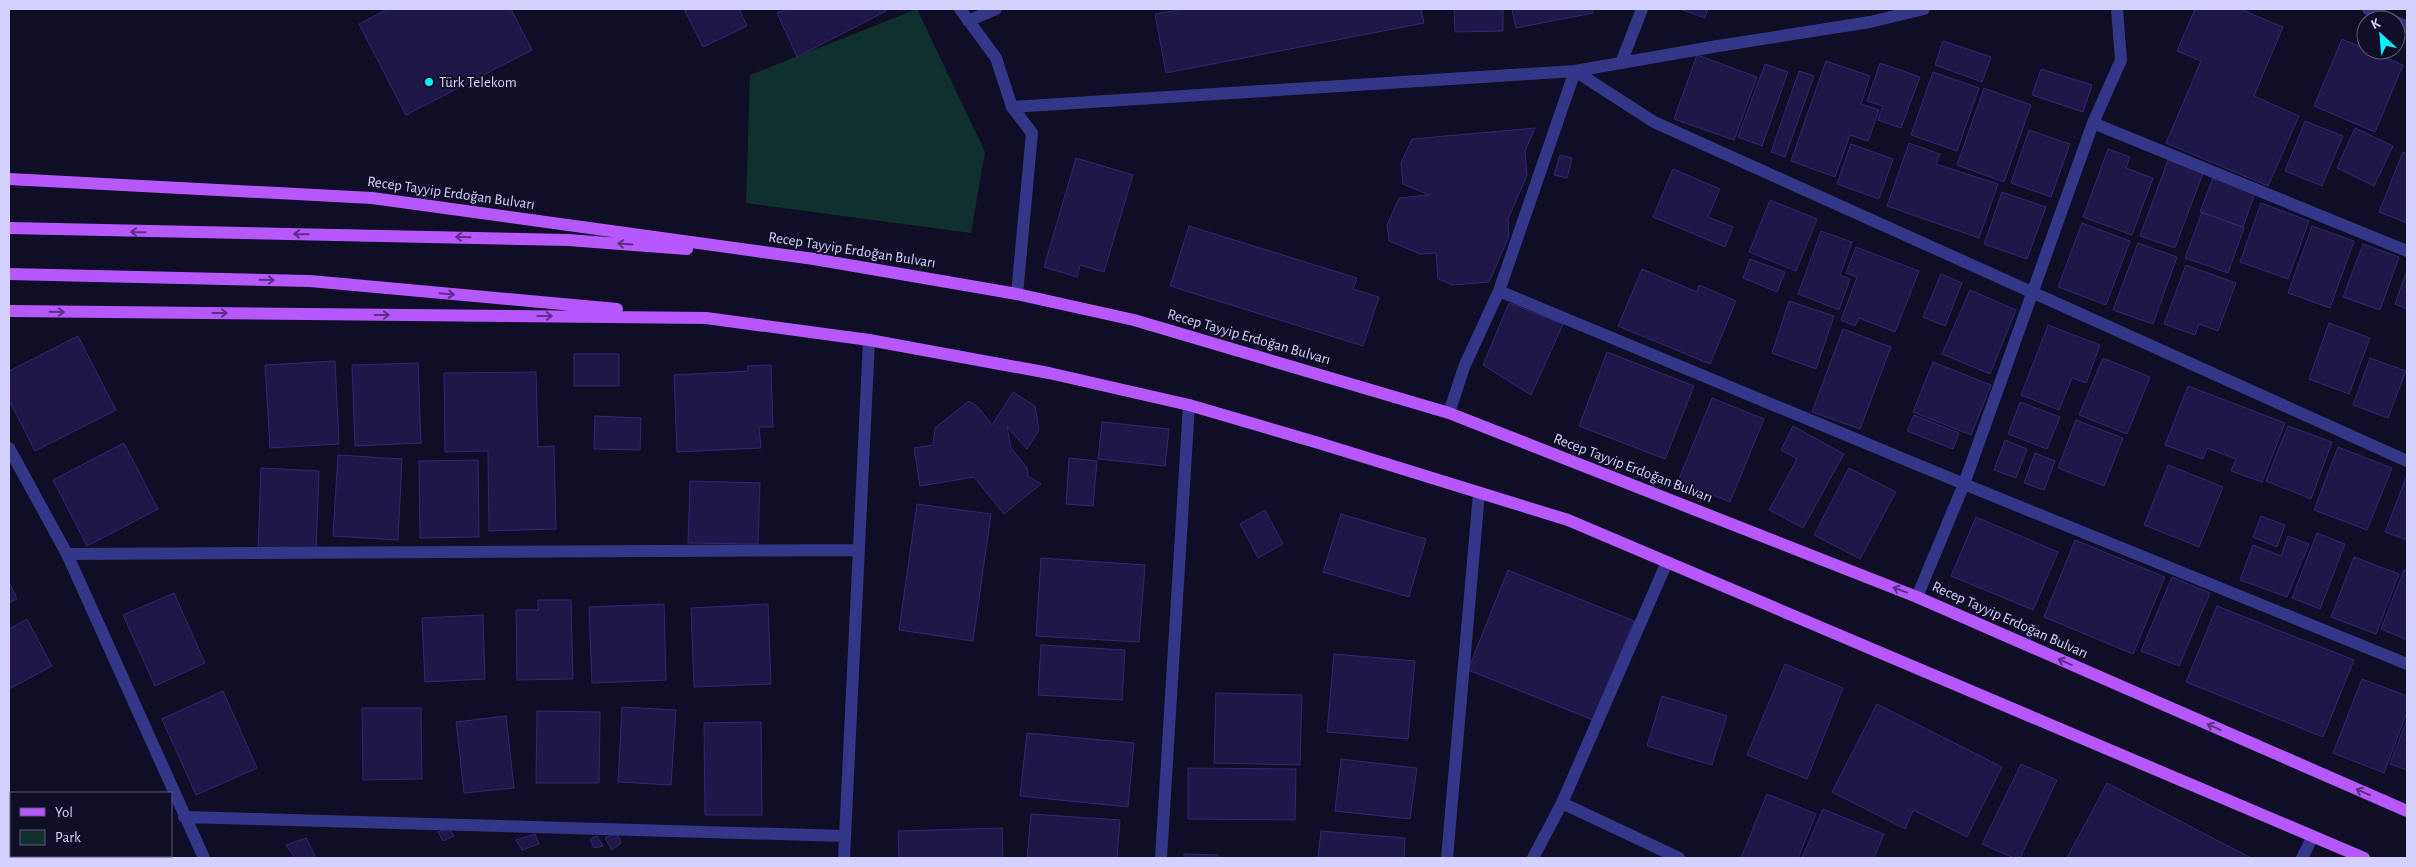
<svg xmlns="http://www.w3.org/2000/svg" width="2416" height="867" font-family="'Alegreya Sans',sans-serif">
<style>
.green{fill:#0f302d}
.building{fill:#1e1748;stroke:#332876}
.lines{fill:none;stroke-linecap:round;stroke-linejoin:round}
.minor{stroke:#343688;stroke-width:12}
.major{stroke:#b758ff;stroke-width:12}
.oneway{stroke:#5b2f88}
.poi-dot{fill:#00f2fc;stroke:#100d26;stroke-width:2}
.labels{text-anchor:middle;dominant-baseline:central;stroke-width:4;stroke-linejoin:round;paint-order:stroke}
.poi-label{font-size:15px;fill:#d4d1ff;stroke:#100d26;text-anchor:start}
.street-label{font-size:15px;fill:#d4d1ff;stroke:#100d26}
</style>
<rect width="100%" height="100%" fill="#100d26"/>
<path class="green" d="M917 9 985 152 971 233 746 203 750 75Z"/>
<path class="building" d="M388 9H511L532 50 406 115 359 24Z
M684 9H739L747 26 703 47Z
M788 9H884L886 11 797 57 777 13Z
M1184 9H1421L1424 23 1166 73 1155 14Z
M1454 9H1503V31L1455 32Z
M1512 9H1593V13L1516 28Z
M1680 9H1708L1705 18Z
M2195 9H2240L2283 27 2254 96 2299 116 2268 186 2166 143 2201 61 2177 51Z
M2342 39 2403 65 2375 132 2314 106Z
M1943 41 1991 57 1982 82 1935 65Z
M1697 55 1757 77 1734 140 1674 119Z
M1826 61 1870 76 1861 104 1879 110 1868 141 1850 135 1835 177 1791 161Z
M1880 63 1920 77 1901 128 1878 120 1883 106 1867 101Z
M1765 64 1788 72 1762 146 1738 137Z
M2041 69 2092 85 2083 112 2032 95Z
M1799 71 1814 76 1785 157 1771 152Z
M1933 72 1979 88 1957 151 1911 135Z
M1984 88 2031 105 2004 182 1957 165Z
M2305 121 2343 136 2322 186 2285 171Z
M1535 128 1525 151 1527 175 1508 219 1509 236 1489 282 1453 285 1438 279 1436 253 1420 254 1389 241 1387 225 1399 198 1429 195 1403 184 1401 163 1412 139Z
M2355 128 2393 146 2374 186 2337 168Z
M2029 130 2070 144 2051 197 2011 183Z
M1909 143 1940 154 1936 164 1998 184 1979 238 1887 206Z
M1851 144 1893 159 1879 199 1837 184Z
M2108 149 2130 157 2126 168 2153 178 2132 235 2083 217Z
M2403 152 2407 154V223L2379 212Z
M1560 155 1572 158 1567 178 1554 175Z
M1076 158 1133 175 1104 272 1080 265 1077 277 1044 267Z
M2168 160 2203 173 2175 248 2140 236Z
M1673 169 1720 189 1708 217 1733 227 1725 247 1653 217Z
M2213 178 2255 193 2243 227 2200 212Z
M2002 192 2046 207 2027 259 1984 244Z
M1770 200 1817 219 1796 271 1749 252Z
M2261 203 2309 221 2288 279 2240 262Z
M2202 212 2244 228 2228 273 2185 258Z
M2082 223 2130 241 2106 305 2058 287Z
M1189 226 1357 278 1353 289 1379 297 1363 346 1170 286Z
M2312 226 2354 241 2330 308 2288 293Z
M1821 231 1852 242 1840 275 1850 279 1839 310 1798 294Z
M2138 243 2177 257 2153 324 2113 310Z
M2363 244 2399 257 2380 310 2343 297Z
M1856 247 1919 271 1895 332 1859 318 1855 326 1841 320 1857 277 1846 273Z
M1750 259 1785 272 1777 292 1743 278Z
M2186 265 2236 283 2218 331 2199 324 2195 335 2164 324Z
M1642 269 1697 292 1699 285 1736 301 1710 364 1618 326Z
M2407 270V309L2395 304Z
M1941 274 1962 283 1945 326 1923 317Z
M1970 290 2016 310 1990 374 1942 354Z
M1789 301 1834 316 1816 369 1772 353Z
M1509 303 1563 324 1531 395 1483 365Z
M2329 323 2370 338 2349 394 2309 379Z
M2048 325 2100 345 2086 383 2072 378 2059 410 2021 395Z
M1843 329 1891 347 1860 429 1812 412Z
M78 336 116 410 35 451 9 400V371Z
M1607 352 1694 386 1665 459 1579 426Z
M574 354H619V386H574Z
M2103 358 2150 377 2127 434 2079 415Z
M2370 358 2406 371 2388 418 2353 405Z
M335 361 339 444 270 448 265 365Z
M1933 362 1991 385 1971 435 1913 412Z
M418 363 421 443 355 446 352 365Z
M771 365 773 427H759L761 448 677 452 674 375 748 371 747 366Z
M536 372 538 447 554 446 556 529 489 531 488 451 445 452 444 373Z
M2188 386 2285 423 2262 482 2231 471 2236 459 2207 448 2203 459 2165 445Z
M1013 392 1035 406 1039 430 1027 449 1007 427 1011 448 1027 468 1028 476 1041 484 1004 514 974 477 920 486 914 448 933 445 935 428 969 401 978 407 992 425Z
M1712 398 1764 419 1730 502 1678 481Z
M2020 402 2060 417 2047 449 2008 434Z
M1914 415 1959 433 1953 449 1907 431Z
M595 416 641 418 640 450 594 449Z
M2076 420 2123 438 2104 486 2058 468Z
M1102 422 1169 429 1165 466 1098 459Z
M1793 426 1844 454 1803 528 1769 510 1797 459 1781 450Z
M2288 426 2332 442 2311 499 2266 481Z
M2005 440 2027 449 2016 478 1994 470Z
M124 443 158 509 87 546 53 480Z
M2338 447 2392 468 2367 530 2314 510Z
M2035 453 2055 461 2044 490 2024 483Z
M338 455 402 459 398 540 333 536Z
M1069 458 1097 461 1093 506 1066 504Z
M478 460 479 537 420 538 419 461Z
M2168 465 2223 487 2199 547 2144 525Z
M261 468 319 471 316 552 258 550Z
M1849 468 1896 492 1860 559 1814 535Z
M2407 475V540L2385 532Z
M690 481 760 483 758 544 688 543Z
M917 504 991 514 973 641 899 630Z
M1265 510 1283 544 1258 558 1240 524Z
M1341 514 1426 539 1409 597 1323 572Z
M2261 516 2285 525 2277 547 2253 537Z
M1976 517 2058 552 2033 610 1951 576Z
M2317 533 2345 544 2320 609 2292 598Z
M2288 536 2309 544 2287 597 2240 580 2253 545 2281 556Z
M2075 540 2165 577 2133 654 2044 617Z
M2354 557 2399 574 2376 634 2331 617Z
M1041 558 1145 565 1139 642 1036 636Z
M1508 570 1634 621 1593 720 1468 670Z
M2404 570 2407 571V640L2381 629Z
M2172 577 2210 593 2179 666 2141 651Z
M9 582 17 599 9 603Z
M174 593 205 663 155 686 123 615Z
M538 600H571L573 679 517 680 516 610H538Z
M664 604 666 680 592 683 589 607Z
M768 604 771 684 694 687 691 608Z
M2217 606 2354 660 2323 737 2186 682Z
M483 615 485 679 425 682 422 618Z
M27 619 52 666 9 689V629Z
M1041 645 1125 650 1122 700 1038 695Z
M1334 654 1415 661 1408 739 1327 732Z
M1785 664 1843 688 1807 779 1747 755Z
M2362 679 2407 696V712L2384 773 2333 753Z
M223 691 257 768 196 795 162 719Z
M1216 693 1302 695 1300 765 1214 763Z
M1662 696 1727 716 1712 765 1647 746Z
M1877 704 2002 767 1967 837 1913 810 1905 829 1832 792Z
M622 707 676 710 671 785 618 782Z
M362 708H421L422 779 363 780Z
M537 711 600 712 599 783H536Z
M506 716 514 788 464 793 456 722Z
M2407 720V770L2390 764Z
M761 722 762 815H705L704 723Z
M1027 733 1134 743 1128 807 1020 796Z
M1341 759 1417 768 1410 819 1335 811Z
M2021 764 2057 780 2020 858H2014L1982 844Z
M1188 768 1296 769 1295 820 1188 819Z
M2107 783 2251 858H2067Z
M1767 794 1816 814 1798 858H1741Z
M1823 809 1884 834 1874 858H1802Z
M1031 814 1120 820 1117 858H1027Z
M449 828 454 836 443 841 438 832Z
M1002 828 1003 858H899L898 831Z
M1321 831 1405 838 1404 858H1318Z
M617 833 621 843 612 850 605 838Z
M535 834 539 844 522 850 516 840Z
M597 836 603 846 594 848 590 839Z
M306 838 316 858H295L286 845Z
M1184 854 1218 855V858H1184Z
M138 856H165L166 858H133Z"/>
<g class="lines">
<path class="minor" d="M960 9 996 58 1012 107 1032 133 1017 294
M2368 9 2392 20
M968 21 996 9
M2396 22 2407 27
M1621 63 1642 9
M1012 107 1575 71 1718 46 1870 22 1924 9
M2093 123 2407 251
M1499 291 1964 484 2407 664
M1449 413 1464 367 1499 291 1575 71 1654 122 2407 461
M9 448 67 554 204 858
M67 554 858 550
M1917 597 1964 484 2093 123 2121 60 2117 9
M1562 803 1679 858
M184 817 845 836
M844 858 869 340
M1161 858 1189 405
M1447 858 1479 493
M1533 858 1562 803 1667 562
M2302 858 2313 836"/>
<path class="major" d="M9 179 372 198 814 259 1017 294 1134 320 1449 413 1917 597 2407 811
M9 228 568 240 687 249
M9 274 310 281 617 309
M9 311 706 318 869 340 1049 373 1189 405 1322 444 1568 520 2364 858"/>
</g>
<defs><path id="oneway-shaft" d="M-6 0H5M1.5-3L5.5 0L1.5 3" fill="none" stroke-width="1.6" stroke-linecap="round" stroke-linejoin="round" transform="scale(1.25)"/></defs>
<g class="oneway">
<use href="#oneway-shaft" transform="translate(138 232) rotate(-179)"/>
<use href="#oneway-shaft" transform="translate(301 234) rotate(-179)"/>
<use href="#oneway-shaft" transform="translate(463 237) rotate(-178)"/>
<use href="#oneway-shaft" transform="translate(625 244) rotate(-176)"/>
<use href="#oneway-shaft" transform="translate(267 280) rotate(1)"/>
<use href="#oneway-shaft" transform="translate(447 294) rotate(5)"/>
<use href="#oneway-shaft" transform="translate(57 312) rotate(1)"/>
<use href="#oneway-shaft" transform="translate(220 313)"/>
<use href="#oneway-shaft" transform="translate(382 315)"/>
<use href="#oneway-shaft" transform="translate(545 316)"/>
<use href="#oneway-shaft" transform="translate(1900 590) rotate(-159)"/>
<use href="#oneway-shaft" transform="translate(2065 662) rotate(-156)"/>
<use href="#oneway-shaft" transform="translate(2214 727) rotate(-156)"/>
<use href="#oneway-shaft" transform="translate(2363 792) rotate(-156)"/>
</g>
<circle class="poi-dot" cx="429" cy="82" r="5"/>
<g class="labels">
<g class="poi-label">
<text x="439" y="82">Türk Telekom</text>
</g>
<g class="street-label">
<text transform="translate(451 193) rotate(8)">Recep Tayyip Erdoğan Bulvarı</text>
<text transform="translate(852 250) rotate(9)">Recep Tayyip Erdoğan Bulvarı</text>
<text transform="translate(1249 337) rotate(16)">Recep Tayyip Erdoğan Bulvarı</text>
<text transform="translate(1633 468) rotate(21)">Recep Tayyip Erdoğan Bulvarı</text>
<text transform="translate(2010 620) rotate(24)">Recep Tayyip Erdoğan Bulvarı</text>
</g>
</g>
<rect width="2416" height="867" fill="none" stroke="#d4d1ff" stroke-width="20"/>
<rect x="10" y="792" width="162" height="65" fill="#100d26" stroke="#5e5b7d"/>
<rect x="20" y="808" width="25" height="8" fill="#b758ff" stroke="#5e5b7d"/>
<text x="55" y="817" font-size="15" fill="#d4d1ff">Yol</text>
<rect x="20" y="830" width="25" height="15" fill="#0f302d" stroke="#5e5b7d"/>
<text x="55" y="842" font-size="15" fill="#d4d1ff">Park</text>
<g transform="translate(2381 35) rotate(334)"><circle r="24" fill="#100d26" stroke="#5e5b7d"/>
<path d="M0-4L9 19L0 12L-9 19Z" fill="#00f2fc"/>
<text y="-8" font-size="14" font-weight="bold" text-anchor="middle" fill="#d4d1ff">K</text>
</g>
</svg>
